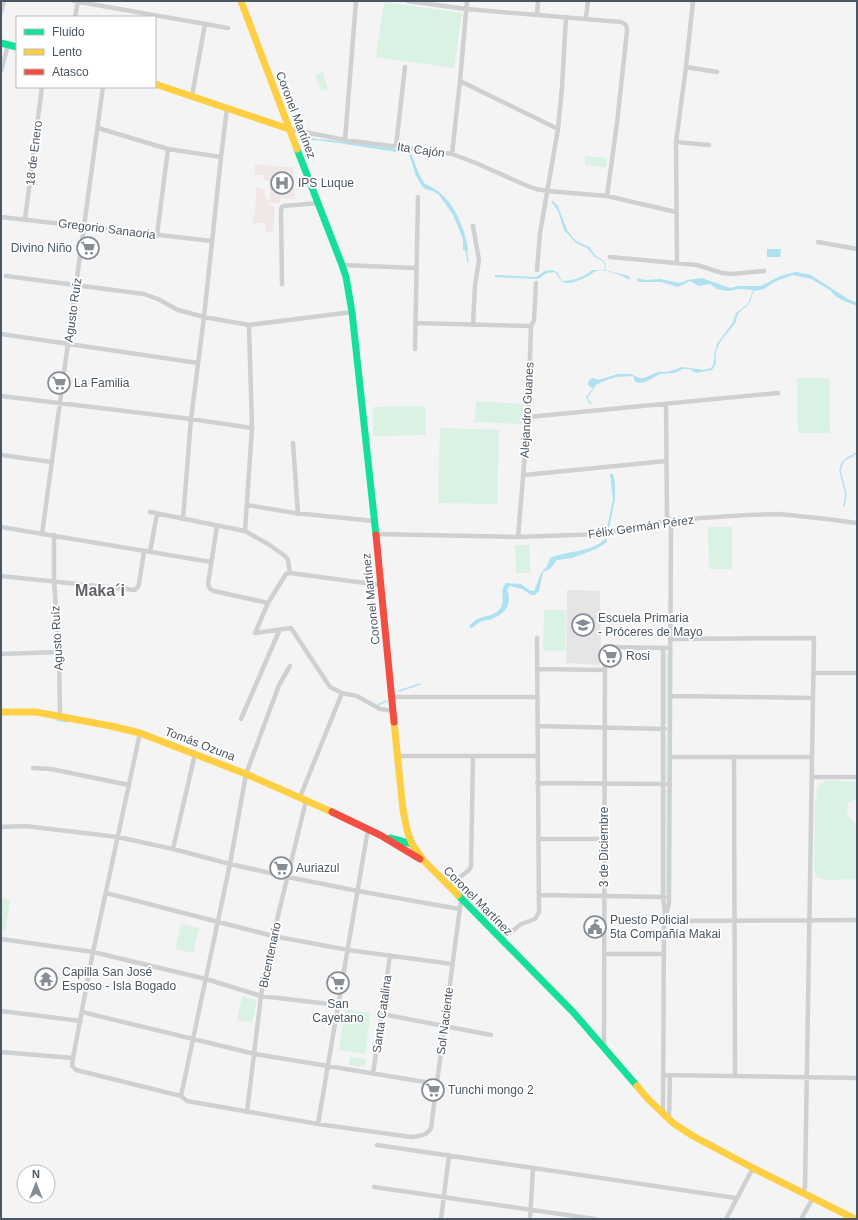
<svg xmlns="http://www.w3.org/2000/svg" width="858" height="1220" font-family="Arial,sans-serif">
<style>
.education{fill:#e6e5e6}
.medical{fill:#f1e7e6}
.green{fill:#d9f2e3}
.water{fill:#aee2f0}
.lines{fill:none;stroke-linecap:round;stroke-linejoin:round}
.stream{stroke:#aee2f0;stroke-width:1.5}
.street{stroke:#ced0d2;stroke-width:4.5}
.fast{stroke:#16e098;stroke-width:7}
.slow{stroke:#ffcf43;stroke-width:7}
.jam{stroke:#f24e42;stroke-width:7}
.labels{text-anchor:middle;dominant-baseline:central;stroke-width:3.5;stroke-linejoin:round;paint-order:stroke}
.street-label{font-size:12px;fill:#4a5661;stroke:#fff}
.poi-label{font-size:12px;fill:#4a5661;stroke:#fff;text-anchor:start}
.district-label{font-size:16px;font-weight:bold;fill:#5f6368;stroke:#fff}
</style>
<rect width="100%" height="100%" fill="#f4f4f4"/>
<path class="education" d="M567 590 600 591 601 647 600 665 566 663Z"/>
<path class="medical" d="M255 164 281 167H293L295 199H283L282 186H281V199L280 200V203H270V181L264 180V175H255Z
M256 187 264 189 265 197H266L267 200H269V206H275L273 232H266V223H253V215H255Z"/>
<path class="green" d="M384 2 462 13 454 68 376 57Z
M323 72 328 89 321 91 315 75Z
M585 156 607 158 606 167 585 165Z
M797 378H829L830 433H798Z
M476 401 523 404 522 424 474 422Z
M425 406 426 435 373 436V407Z
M440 428 499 430 497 504 438 503Z
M708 527H732V569H709Z
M515 545H530V573H516Z
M544 610H566L565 651 543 650Z
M665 653H667L668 662 667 724 665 723Z
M665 733 667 734V780H665Z
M826 780 857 782V799L848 803 847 814 857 825V876L854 879 826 880 818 878 814 871 815 803 818 787Z
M665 789 667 790V894L665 893Z
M1 898 10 900 5 931 1 930Z
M181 924 199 928 193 953 175 949Z
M242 997 257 1000 252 1023 237 1020Z
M345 1009 371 1013 365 1054 339 1050Z
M350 1057 366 1059 365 1067 349 1065Z"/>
<path class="water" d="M301 137 390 148 411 153 419 174 425 184C445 192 456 209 463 229 465 236 468 243 468 251L463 250V239L453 215 439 195 433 191 425 189 422 186 416 176 409 154 313 139 307 140Z
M551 201H553L558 206 567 230 573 238 578 242 589 247 596 256 604 261 606 264 605 270 629 276 630 280C623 276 604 268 596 271 593 272 591 275 588 276 581 280 568 286 561 281L556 273 554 272 547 273 538 279 495 277V275L536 277 545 271 552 270 557 272 562 281C573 281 584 277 592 270H604L605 266 604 262 595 257 587 248 576 243 564 230 558 211Z
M767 249H781L780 257H767Z
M796 272 811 275 848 299 857 303V306L842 300 834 295 830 290 811 279 793 275 776 281 764 289 754 291C751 295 752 300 749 303 747 308 741 309 738 314 736 317 737 320 735 323 726 336 713 345 716 363L712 370 696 373 690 369H683L674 373 660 374 645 382 638 383 635 381 633 376 616 377 604 381 596 385 588 397V399L592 404H590L586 397 593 388 590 387 588 384 589 380 593 378 598 380 618 374H631L639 378H644L658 372H668L682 367 704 370 711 368 714 363V355L717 344 733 322 736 313 748 304 753 290 739 289 728 291 717 289 710 284 699 286 690 281 678 287 661 282H640L637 281V278L645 280 660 279 680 283 688 280 702 278 730 288 738 286H761L780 276Z
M610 474H613L615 483V499L609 528H607L613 499Z
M605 539H607L606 543 596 549 572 558 557 560 550 569 543 572 539 591 535 595H531L522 589 510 586 507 590C513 604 505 614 492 619 488 621 483 620 480 622 477 624 474 626 472 628L469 627C476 614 490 619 499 610 507 601 498 591 506 583L521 584 529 590 534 591 541 573 547 566 550 558C566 551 593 552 605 539Z"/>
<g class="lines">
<path class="stream" d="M309 139 317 140
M321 140 361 145
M466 250 468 262
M844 506 846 494 840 471 842 463 846 459 857 453
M399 691 420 684
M378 705 386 701
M57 720 67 722"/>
<path class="street" d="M74 1 228 28
M408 1 466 9 621 22C626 24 627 26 627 31L617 123 607 196
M1 12 4 1
M537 15 538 1
M75 17 78 1
M586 18 588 1
M686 67 717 72
M1 71 8 45
M460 81 558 129
M192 96 205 24
M98 128 168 149 221 157
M289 129 345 140 452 154 476 163 525 185 536 189 547 191 607 196 676 212
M345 140 356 1
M676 142 709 145
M396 146 405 67
M452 154 460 81 467 1
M1 217 212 241
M25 219 42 87
M473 226 479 260 475 285 473 325
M157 235 168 149
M818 242 857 249
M610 257 697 265 722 273 731 274 764 271
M677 263 676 142 686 67 693 1
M342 265 416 268
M537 270 540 233 558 129 562 87 566 17
M6 276 144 294 158 299 178 310 204 317 249 325 352 312
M282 284 281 210 282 207 284 206 318 203
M415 323 531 326
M1 334 198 363
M415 349 418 197
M1 396 191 419 252 428
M666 404 667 517 671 520 669 903 666 915
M528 417 778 393
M293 443 298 514
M1 455 52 462
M524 475 666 461
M247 505 295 513 374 521
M150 512 245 531 268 544 285 556 288 560 290 573
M183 519 191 419 204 317 221 157 227 108
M217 526 208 584 210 589 214 591 268 603
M1 527 211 562
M245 531 252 428 249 325
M42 534 103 87
M376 534 518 537 600 534 671 520 747 515 779 514 827 519 857 523
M54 535V581L59 652 60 716
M518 537 528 417 531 326 534 320 536 283
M150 552 157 514
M1 576 135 590 138 587 139 584 144 551
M255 633 291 628 330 687 342 693 357 696 380 709 394 711
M255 633 268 603 286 574 290 573 380 585
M670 639 814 638 805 1187 803 1193
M663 648V897L666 921 664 925 663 1113
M1 654 59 652
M537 669 604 670
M813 673H857
M670 696 813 698
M392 697H537
M241 719 280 629
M537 726 665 729
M140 733 93 952 73 1058 72 1066 76 1070 181 1096 187 1101 318 1124 411 1137C419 1136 427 1136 431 1128L461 900
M398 756H537
M670 757H812
M734 757 735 1076
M33 768 51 769 129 785
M812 777H857
M537 783 666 784
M300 797 342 693
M1 827 25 826 118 837 173 849 230 864 288 877 358 891 459 909
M538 839H604
M173 849 195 754
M448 887 469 870 471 866 473 756
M106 893 273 936 348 950 452 964
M539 895 665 897
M666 921 857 920
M1 939 93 952 206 979 261 996 338 1005
M501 940 521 924 535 919 539 912 537 638
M604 954H663
M1 1011 81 1021
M82 1012 255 1054 437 1084
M382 1014 491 1035
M604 1048 605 647 670 648
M1 1052 73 1058
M373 1074 390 955
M663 1075 857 1078
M181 1096 230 864 246 774 279 685 290 666
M247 1112 261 996 273 936 306 801
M669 1120 670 1075
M318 1124 368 829
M377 1145 736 1198
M374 1187 595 1219
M441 1219 449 1155
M530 1219 533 1168
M726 1219 753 1168
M801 1219 813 1198"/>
<path class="fast" d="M1 43 17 47
M297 149 342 265 346 277 352 312 376 535
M390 838 412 844
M458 895 574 1013 637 1086"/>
<path class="slow" d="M241 1 297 149
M155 84 289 129
M1 712H36L111 726 140 733 246 774 332 812
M394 722 403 810 407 830 412 844 424 861 458 895
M637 1086 648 1099 673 1123 693 1136 753 1168 855 1219"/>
<path class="jam" d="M376 535 394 722
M332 812 380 835 420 859"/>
</g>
<defs>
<g id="hospital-ring" transform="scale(1.15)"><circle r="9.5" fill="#fff" stroke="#868d94" stroke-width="1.5"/><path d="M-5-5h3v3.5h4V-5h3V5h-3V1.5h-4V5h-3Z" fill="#868d94"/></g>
<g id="supermarket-ring" transform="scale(1.15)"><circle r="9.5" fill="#fff" stroke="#868d94" stroke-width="1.5"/><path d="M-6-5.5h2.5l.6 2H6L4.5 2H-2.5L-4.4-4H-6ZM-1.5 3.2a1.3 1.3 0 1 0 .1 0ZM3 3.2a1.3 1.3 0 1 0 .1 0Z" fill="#868d94"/></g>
<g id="school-ring" transform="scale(1.15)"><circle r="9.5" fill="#fff" stroke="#868d94" stroke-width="1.5"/><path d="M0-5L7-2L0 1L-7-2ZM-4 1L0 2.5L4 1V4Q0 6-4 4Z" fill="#868d94"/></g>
<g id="civic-ring" transform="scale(1.15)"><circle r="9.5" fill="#fff" stroke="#868d94" stroke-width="1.5"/><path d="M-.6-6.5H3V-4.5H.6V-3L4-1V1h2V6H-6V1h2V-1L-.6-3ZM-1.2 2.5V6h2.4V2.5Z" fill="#868d94"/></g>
<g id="temple-ring" transform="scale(1.15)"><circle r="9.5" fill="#fff" stroke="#868d94" stroke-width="1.5"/><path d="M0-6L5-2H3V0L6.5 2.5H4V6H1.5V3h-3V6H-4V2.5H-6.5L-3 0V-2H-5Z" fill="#868d94"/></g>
</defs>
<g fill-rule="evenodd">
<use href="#hospital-ring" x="282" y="183"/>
<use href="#supermarket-ring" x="88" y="248"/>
<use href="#supermarket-ring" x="59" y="383"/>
<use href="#school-ring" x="583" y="625"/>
<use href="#supermarket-ring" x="610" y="656"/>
<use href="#supermarket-ring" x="281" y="868"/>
<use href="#civic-ring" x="595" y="927"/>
<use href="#temple-ring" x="46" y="979"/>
<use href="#supermarket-ring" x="338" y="983"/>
<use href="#supermarket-ring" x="433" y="1090"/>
</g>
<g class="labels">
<g class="street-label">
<text transform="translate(296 115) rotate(69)">Coronel Martínez</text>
<text transform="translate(421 150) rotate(8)">Ita Cajón</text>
<text transform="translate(34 153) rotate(-83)">18 de Enero</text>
<text transform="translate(107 229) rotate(7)">Gregorio Sanaoria</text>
<text transform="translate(73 310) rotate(-82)">Agusto Ruíz</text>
<text transform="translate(527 410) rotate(-87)">Alejandro Guanes</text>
<text transform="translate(641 527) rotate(-8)">Félix Germán Pérez</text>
<text transform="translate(371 599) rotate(-96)">Coronel Martínez</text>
<text transform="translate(57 638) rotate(-93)">Agusto Ruíz</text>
<text transform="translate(200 744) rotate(21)">Tomás Ozuna</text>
<text transform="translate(604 847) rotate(-90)">3 de Diciembre</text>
<text transform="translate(478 901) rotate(45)">Coronel Martínez</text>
<text transform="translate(270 955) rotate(-78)">Bicentenario</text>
<text transform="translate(382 1014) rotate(-82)">Santa Catalina</text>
<text transform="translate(445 1021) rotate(-83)">Sol Naciente</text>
</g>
<g class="poi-label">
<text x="298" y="183">IPS Luque</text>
<text x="72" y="248" text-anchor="end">Divino Niño</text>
<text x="74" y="383">La Familia</text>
<text x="598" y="618">Escuela Primaria<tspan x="598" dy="14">- Próceres de Mayo</tspan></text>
<text x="626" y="656">Rosi</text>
<text x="296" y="868">Auriazul</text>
<text x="610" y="920">Puesto Policial<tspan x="610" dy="14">5ta Compañía Makai</tspan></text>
<text x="62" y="972">Capilla San José<tspan x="62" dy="14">Esposo - Isla Bogado</tspan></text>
<text x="338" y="1004" text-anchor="middle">San<tspan x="338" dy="14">Cayetano</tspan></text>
<text x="448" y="1090">Tunchi mongo 2</text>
</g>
<g class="district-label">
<text x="100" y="590">Maka´i</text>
</g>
</g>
<rect width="858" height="1220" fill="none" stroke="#4a5661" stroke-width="4"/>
<rect x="16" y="16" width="140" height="72" fill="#ffffff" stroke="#b7bbc0"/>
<rect x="24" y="29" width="20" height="6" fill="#16e098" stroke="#b7bbc0"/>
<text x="52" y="36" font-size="12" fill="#4a5661">Fluido</text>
<rect x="24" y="49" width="20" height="6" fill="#ffcf43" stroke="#b7bbc0"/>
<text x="52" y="56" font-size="12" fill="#4a5661">Lento</text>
<rect x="24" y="69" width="20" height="6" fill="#f24e42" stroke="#b7bbc0"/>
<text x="52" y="76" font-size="12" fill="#4a5661">Atasco</text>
<g transform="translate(36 1184)"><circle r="19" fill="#ffffff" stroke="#b7bbc0"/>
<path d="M0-3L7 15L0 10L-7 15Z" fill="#868d94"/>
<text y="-6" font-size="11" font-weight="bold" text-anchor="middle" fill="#4a5661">N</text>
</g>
</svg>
